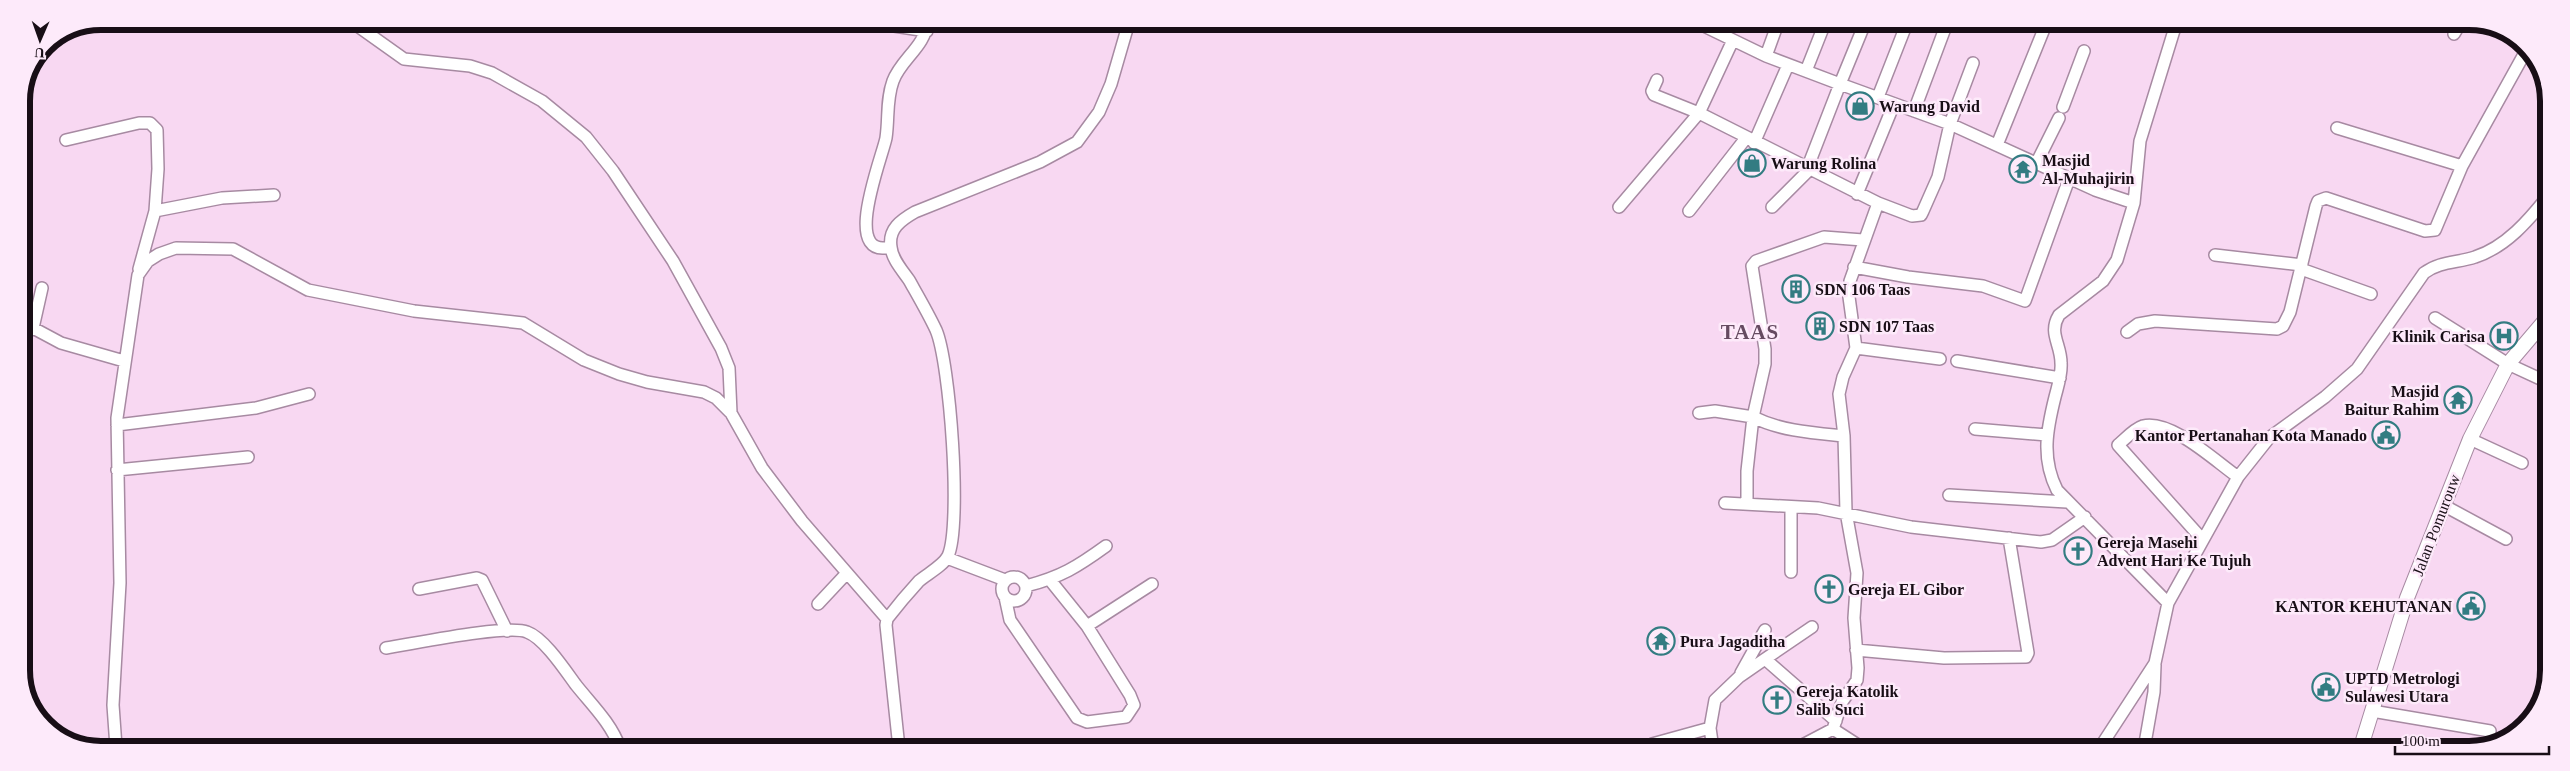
<svg xmlns="http://www.w3.org/2000/svg" width="2570" height="771" font-family="'Times New Roman',serif">
<style>
.lines{fill:none;stroke-linecap:round;stroke-linejoin:round}
.minor-casing{stroke:#a78aa2;stroke-width:14}
.major-casing{stroke:#a78aa2;stroke-width:16}
.minor{stroke:#fff;stroke-width:11}
.major{stroke:#fff;stroke-width:14}
.labels{text-anchor:middle;dominant-baseline:central;stroke-width:5;stroke-linejoin:round;paint-order:stroke}
.poi-label{font-size:16px;font-weight:bold;fill:#180e16;stroke:#fdeafa;text-anchor:start}
.street-label{font-size:16px;fill:#180e16;stroke:#fdeafa}
.district-label{font-size:21px;font-weight:bold;letter-spacing:1px;fill:#664b61;stroke:#fdeafa}
.rim{fill:none;stroke:#180e16;stroke-width:6}
</style>
<rect width="100%" height="100%" fill="#f8d8f2"/>
<g class="lines">
<g class="minor-casing">
<path id="minor" d="M352 22 404 59 470 66 492 73 542 101 586 137 613 171 673 261 721 348 729 368 731 413 762 468 802 521 887 619
M868 22 927 31
M1778 23 1766 56 1840 84 1807 169
M1865 23 1840 84 1950 124 2095 190 2134 203
M1704 26 1766 56
M2454 34 2460 24
M1733 40 1699 113 1878 203 1850 281 1849 297 1856 348 1843 377 1839 394 1844 436 1846 512 1857 573 1854 618 1858 668 1857 680 1842 702 1833 729 1864 749
M1806 71 1825 23
M1878 97 1907 23
M2063 107 2084 51
M1914 111 1947 23
M2337 128 2462 166
M66 140 139 123H150L157 130 158 169 155 211 139 269
M1754 143 1788 65
M1997 145 2046 24
M2037 162 2059 118
M1857 194 1894 104
M1878 203 1912 216 1921 215 1923 211 1938 177 1950 124 1973 63
M1619 207 1699 113 1654 95 1652 91 1657 80
M1772 207 1809 170
M155 211 222 198 274 195
M1689 211 1746 138
M890 247C841 259 882 158 886 138 889 118 886 100 893 81 901 59 926 46 927 22
M2215 255 2302 265
M1854 267 1908 277 1983 286 2025 301 2069 179
M2301 269 2371 294
M42 288 33 328 61 343 124 361
M2435 318 2508 364 2547 382
M2127 332 2138 324 2155 321 2277 329 2283 326 2290 312 2316 206 2318 201 2326 198 2425 231 2435 230 2462 166 2527 49
M21 337 33 328
M1856 348 1940 359
M1957 361 2060 378
M1699 413 1715 411 1753 417 1747 471V504
M117 425 256 408 309 394
M1975 429 2047 435
M1844 436C1813 433 1781 431 1753 417L1765 364V349L1752 266 1756 261 1824 237 1863 240
M2470 439 2522 463
M117 470 248 457
M1949 495 2067 502
M1725 503 1818 508 1911 527 2041 542 2052 540 2085 517
M2443 505 2506 539
M2202 539 2118 445C2125 439 2134 429 2143 426 2171 419 2215 461 2238 477
M947 558 1005 580
M1791 572V507
M1002 589a12 12 0 1 1 24 0a12 12 0 1 1-24 0Z
M1026 586C1061 577 1077 567 1106 546
M419 589 477 578 482 580 507 631
M1005 597 1010 620 1077 718 1087 722 1126 717 1134 705 1130 695 1087 626 1050 580
M2168 603 2057 490C2041 458 2047 429 2055 397 2058 385 2062 374 2061 363 2061 344 2048 333 2059 315L2103 281 2117 260 2134 203 2140 141 2176 24
M818 604 847 573
M1087 626 1152 584
M386 648C413 644 507 624 527 632 544 638 565 670 576 685 592 705 611 723 620 748
M1856 650 1944 658 2026 657 2028 653 2009 538
M1765 659 1812 627
M1741 673 1765 630
M2372 711 2490 731
M1710 728 1713 749
M1652 744 1710 728 1715 700 1739 677 1765 659 1836 721
M116 747 113 705 120 583 117 418 138 275 148 261 159 254 176 248 233 249 308 290 414 311 523 323 584 360 619 374 647 382 704 392 716 398 731 413
M899 748 886 625 887 619C897 606 908 593 919 581 927 574 943 566 948 556 962 525 950 362 936 330 928 313 918 296 909 280 902 270 892 259 891 247 888 229 901 220 915 212L1040 162 1077 142 1099 112 1111 84 1129 22
M1795 749 1833 729
M2099 749 2155 663 2168 603 2238 477 2269 438 2325 397 2357 369 2424 273C2440 261 2458 263 2475 257 2506 247 2529 220 2548 196
M2144 749 2154 692 2155 665"/>
</g>
<g class="major-casing">
<path id="major" d="M2360 750 2407 598 2470 439 2508 364 2548 317"/>
</g>
<use href="#minor" class="minor"/>
<use href="#major" class="major"/>
</g>
<defs>
<g id="shop-ring" transform="scale(1.4375)"><circle r="9.5" fill="#fdeafa" stroke="#337c82" stroke-width="1.5"/><path d="M-5-2.5h2.3a2.7 3.5 0 0 1 5.4 0H5L5.5 6h-11ZM-1.5-2.5h3a1.5 2.3 0 0 0-3 0Z" fill="#337c82"/></g>
<g id="temple-ring" transform="scale(1.4375)"><circle r="9.5" fill="#fdeafa" stroke="#337c82" stroke-width="1.5"/><path d="M0-6L5-2H3V0L6.5 2.5H4V6H1.5V3h-3V6H-4V2.5H-6.5L-3 0V-2H-5Z" fill="#337c82"/></g>
<g id="building-ring" transform="scale(1.4375)"><circle r="9.5" fill="#fdeafa" stroke="#337c82" stroke-width="1.5"/><path d="M-4-6H4V6H1V3H-1V6H-4ZM-2.5-4.3h1.7v1.8h-1.7ZM.8-4.3h1.7v1.8H.8ZM-2.5-1h1.7V.8h-1.7ZM.8-1h1.7V.8H.8Z" fill="#337c82"/></g>
<g id="hospital-ring" transform="scale(1.4375)"><circle r="9.5" fill="#fdeafa" stroke="#337c82" stroke-width="1.5"/><path d="M-5-5h3v3.5h4V-5h3V5h-3V1.5h-4V5h-3Z" fill="#337c82"/></g>
<g id="civic-ring" transform="scale(1.4375)"><circle r="9.5" fill="#fdeafa" stroke="#337c82" stroke-width="1.5"/><path d="M-.6-6.5H3V-4.5H.6V-3L4-1V1h2V6H-6V1h2V-1L-.6-3ZM-1.2 2.5V6h2.4V2.5Z" fill="#337c82"/></g>
<g id="church-ring" transform="scale(1.4375)"><circle r="9.5" fill="#fdeafa" stroke="#337c82" stroke-width="1.5"/><path d="M-1.2-6h2.4v3.5h3.3v2.4h-3.3V6h-2.4V-.1h-3.3v-2.4h3.3Z" fill="#337c82"/></g>
</defs>
<g fill-rule="evenodd">
<use href="#shop-ring" x="1860" y="106"/>
<use href="#shop-ring" x="1752" y="163"/>
<use href="#temple-ring" x="2023" y="169"/>
<use href="#building-ring" x="1796" y="289"/>
<use href="#building-ring" x="1820" y="326"/>
<use href="#hospital-ring" x="2504" y="336"/>
<use href="#temple-ring" x="2458" y="400"/>
<use href="#civic-ring" x="2386" y="435"/>
<use href="#church-ring" x="2078" y="551"/>
<use href="#church-ring" x="1829" y="589"/>
<use href="#civic-ring" x="2471" y="606"/>
<use href="#temple-ring" x="1661" y="641"/>
<use href="#civic-ring" x="2326" y="687"/>
<use href="#church-ring" x="1777" y="700"/>
</g>
<g class="labels">
<g class="poi-label">
<text x="1879" y="106">Warung David</text>
<text x="2042" y="160">Masjid<tspan x="2042" dy="18">Al-Muhajirin</tspan></text>
<text x="1771" y="163">Warung Rolina</text>
<text x="1815" y="289">SDN 106 Taas</text>
<text x="1839" y="326">SDN 107 Taas</text>
<text x="2485" y="336" text-anchor="end">Klinik Carisa</text>
<text x="2439" y="391" text-anchor="end">Masjid<tspan x="2439" dy="18">Baitur Rahim</tspan></text>
<text x="2367" y="435" text-anchor="end">Kantor Pertanahan Kota Manado</text>
<text x="2097" y="542">Gereja Masehi<tspan x="2097" dy="18">Advent Hari Ke Tujuh</tspan></text>
<text x="1848" y="589">Gereja EL Gibor</text>
<text x="2452" y="606" text-anchor="end">KANTOR KEHUTANAN</text>
<text x="1680" y="641">Pura Jagaditha</text>
<text x="2345" y="678">UPTD Metrologi<tspan x="2345" dy="18">Sulawesi Utara</tspan></text>
<text x="1796" y="691">Gereja Katolik<tspan x="1796" dy="18">Salib Suci</tspan></text>
</g>
<g class="street-label">
<text transform="translate(2436 525) rotate(-69)">Jalan Pomurouw</text>
</g>
<g class="district-label">
<text x="1750" y="332">TAAS</text>
</g>
</g>
<path d="M0 0H2570V771H0ZM101 30H2469A71 71 0 0 1 2540 101V670A71 71 0 0 1 2469 741H101A71 71 0 0 1 30 670V101A71 71 0 0 1 101 30Z" fill="#fdeafa" fill-rule="evenodd"/>
<path class="rim" d="M101 30H2469A71 71 0 0 1 2540 101V670A71 71 0 0 1 2469 741H101A71 71 0 0 1 30 670V101A71 71 0 0 1 101 30Z"/>
<g transform="translate(40 40) rotate(182)" stroke="#fdeafa" stroke-width="4" paint-order="stroke">
<path d="M0-4L9 19L0 12L-9 19Z" fill="#180e16"/>
<text y="-8" font-size="14" font-weight="bold" text-anchor="middle" fill="#180e16">U</text>
</g>
<path d="M2395 746v8h154v-8" fill="none" stroke="#180e16" stroke-width="2.5"/>
<text x="2402" y="746" font-size="15" fill="#180e16" stroke="#fdeafa" stroke-width="4" paint-order="stroke">100 m</text>
</svg>
